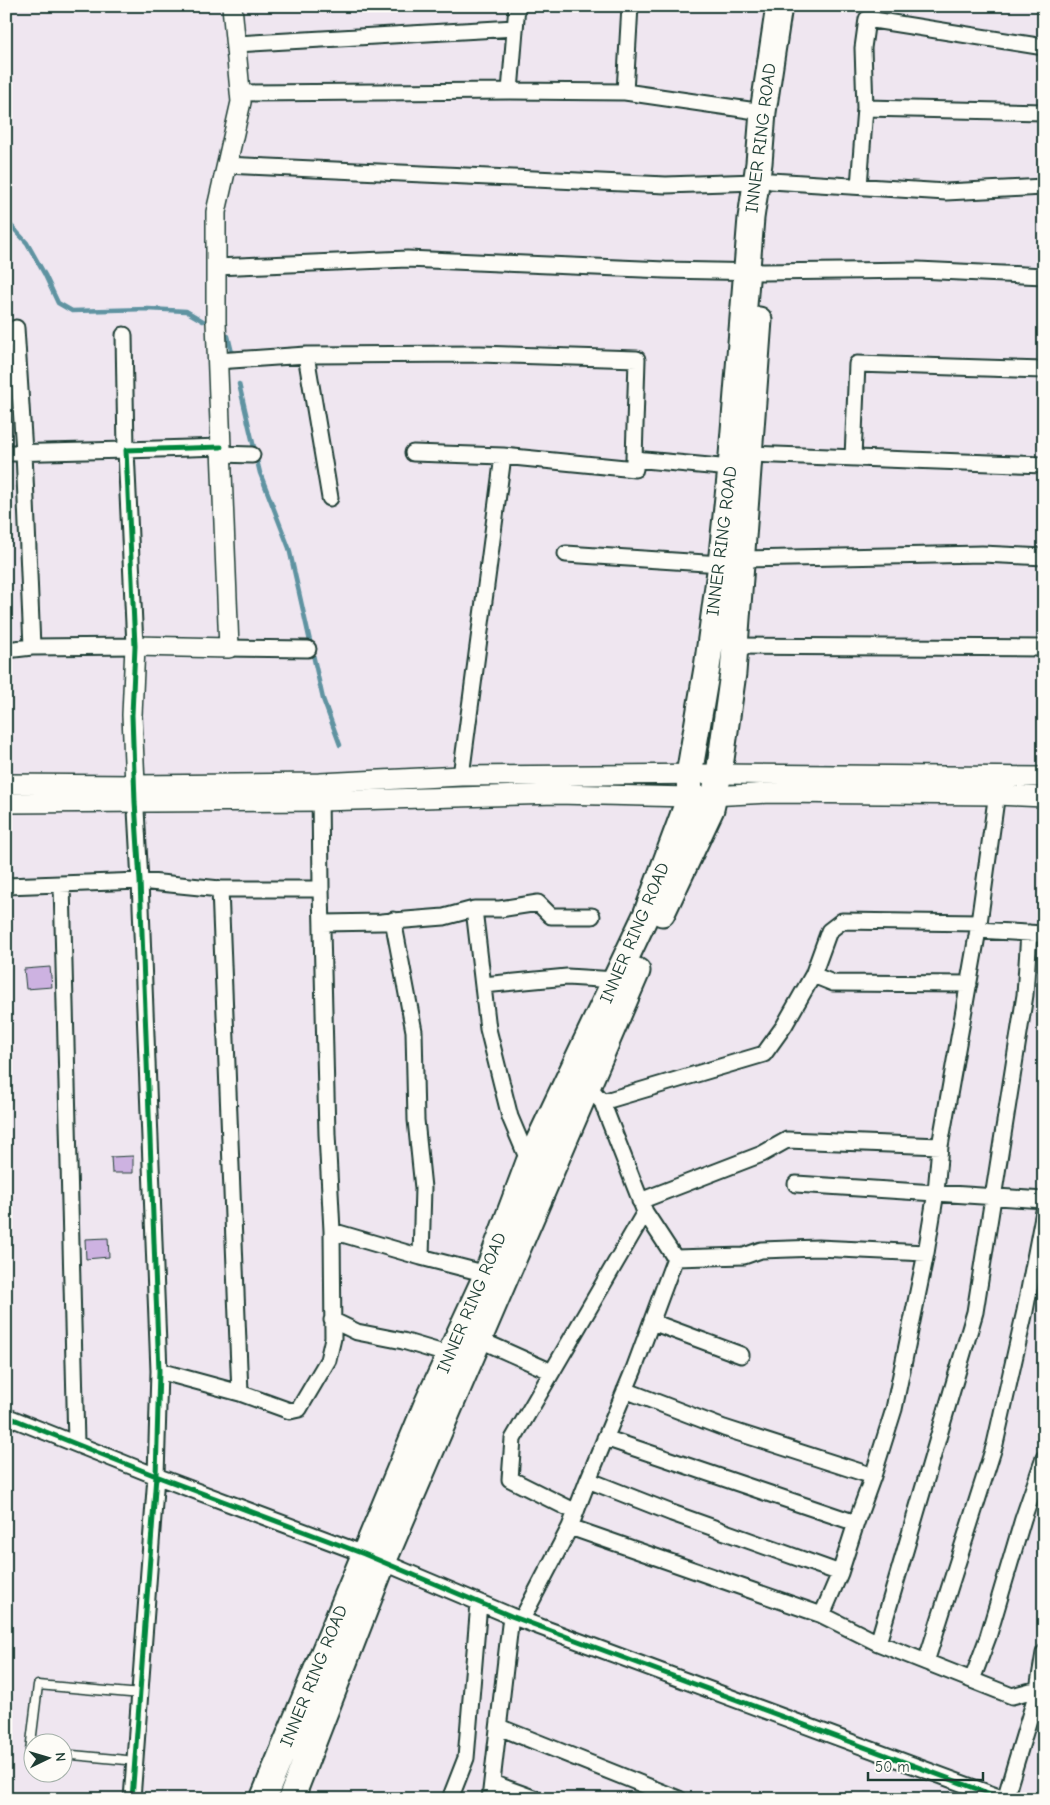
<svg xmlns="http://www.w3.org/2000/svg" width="1050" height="1805" font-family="'Comic Neue',sans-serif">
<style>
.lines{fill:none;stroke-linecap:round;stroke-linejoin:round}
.stream{stroke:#5e93a1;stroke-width:4.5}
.building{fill:#cdb2e1;stroke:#1f3d34}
.service-casing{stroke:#1f3d34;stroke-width:11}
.minor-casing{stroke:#1f3d34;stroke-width:19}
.tertiary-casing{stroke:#1f3d34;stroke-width:22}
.trunk-casing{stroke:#1f3d34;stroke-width:29}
.service{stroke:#fdfcf7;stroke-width:8}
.minor{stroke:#fdfcf7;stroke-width:15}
.tertiary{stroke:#fdfcf7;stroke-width:19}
.trunk{stroke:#fdfcf7;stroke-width:25}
.cycleway-casing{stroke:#fdfcf7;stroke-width:8}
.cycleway{stroke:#00873e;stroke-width:5}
.labels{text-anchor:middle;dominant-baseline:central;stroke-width:4;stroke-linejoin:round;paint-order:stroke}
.street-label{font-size:18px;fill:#1f3d34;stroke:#fdfcf7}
</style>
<rect width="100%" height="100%" fill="#efe6f0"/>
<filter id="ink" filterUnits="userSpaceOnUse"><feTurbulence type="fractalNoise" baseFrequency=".02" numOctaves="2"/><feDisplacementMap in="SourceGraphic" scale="10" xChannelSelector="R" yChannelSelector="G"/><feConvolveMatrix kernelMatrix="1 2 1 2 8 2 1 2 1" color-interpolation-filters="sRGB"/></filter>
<g filter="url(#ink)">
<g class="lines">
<path class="stream" d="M6 220 27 243 45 275 58 303 72 311 148 309 186 311 203 321
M228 336 233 357
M239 384 260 473 289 548 323 699 340 745"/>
</g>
<path class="building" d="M50 967 52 987 26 989 24 969Z
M133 1156V1173H112L111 1157Z
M108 1238 109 1257 86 1259 85 1239Z"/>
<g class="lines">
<g class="service-casing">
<path id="service" d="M32 1752 30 1751 38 1685 141 1694
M62 1754 126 1760"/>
</g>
<g class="minor-casing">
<path id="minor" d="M517 6 510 91 625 92
M630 6 625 92 763 112
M236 44 515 28
M241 93 510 91
M865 108 863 48 867 19 1044 47
M226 165 666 185 756 182
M771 181 946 192 1044 187
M859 186 865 108 1044 112
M216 267 407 259 665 270 763 272 918 270 1044 276
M16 328 24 452 32 647
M306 355 330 498
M217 361 306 355 480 354 637 359 634 459 731 468
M6 453 126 450 124 335
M413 453 503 456 461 776
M221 454 252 455
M750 454 1044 465
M503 456 635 469 634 459
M853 457 857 364 1044 370
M566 554 721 564
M742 559 982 554 1044 557
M735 646 1044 648
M226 648 308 649
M6 650 32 647 135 646 126 450 221 447
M62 884 76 1443
M6 886 140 881 220 889H321
M220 889 240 1393 290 1411 299 1409 328 1360 333 1338 332 1231 327 1134 321 889 320 791
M474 909H500L538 903 551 916H592
M393 920 414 1031 416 1120 423 1188 421 1257
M323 923 381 922 444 917 474 909 488 1029 510 1117 529 1162
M978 930 1044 934
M813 975 833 983 969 984
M483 985 567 977 616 980
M602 1102 764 1054 784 1026 813 975 829 931 842 921 978 923
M796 1184 1044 1200
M640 1201 762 1154 787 1140 940 1146
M332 1231 421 1257 487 1274
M675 1258 744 1256 761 1250 818 1248 926 1253
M332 1320 357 1332 403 1341 450 1355
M652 1322 741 1355
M478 1339 552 1372
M159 1371 240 1393
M625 1390 724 1428 873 1476
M6 1416 156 1476 364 1554 511 1616 1004 1799
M605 1438 856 1523
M588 1480 672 1513 840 1573
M576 1512 510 1479 513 1439 645 1212
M570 1527 822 1615 878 1643 1012 1696 1038 1689 1044 1690
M822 1615 840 1573 856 1523 873 1476 894 1409 926 1253 936 1192 940 1146 978 930 998 785
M522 1619 570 1527 588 1480 634 1369 675 1258 645 1212 602 1102 589 1087
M878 1643 975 1312 1025 995 1029 933
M926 1662 995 1444 1025 1311 1044 1211
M972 1680 988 1637 1023 1519 1044 1458
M499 1727 679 1799
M492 1783 536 1799
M132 1799 156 1476 159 1371 140 881 135 792
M450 1799 466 1758 479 1603
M490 1799 511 1616
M1005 1799 1038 1689 1044 1653"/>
</g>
<g class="tertiary-casing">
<path id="tertiary" d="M6 784 135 785 320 783 461 776 719 774 1044 777
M135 785 132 715 135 646 229 648 216 322V212L241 102 232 6
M6 803 321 801 556 794 690 797 772 793 996 795 1044 797"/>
</g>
<g class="trunk-casing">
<path id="trunk" d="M662 913 711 809 719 774 733 673 759 320
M263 1799 427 1404 487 1274 529 1162 646 915 690 797 689 775 707 668 721 564 731 468 751 218 759 163 763 112 779 6
M291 1799 383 1562 637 971"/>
</g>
<use href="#service" class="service"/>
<use href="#minor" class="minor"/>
<use href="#tertiary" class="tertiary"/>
<use href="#trunk" class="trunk"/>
<g class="cycleway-casing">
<path id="cycleway" d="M6 1416 156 1476 364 1554 511 1616 1004 1799
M132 1799 156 1476 159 1371 140 881 135 802 132 715 135 646 126 450 221 447"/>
</g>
<use href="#cycleway" class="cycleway"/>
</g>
</g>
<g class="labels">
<g class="street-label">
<text transform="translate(761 138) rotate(-83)">INNER RING ROAD</text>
<text transform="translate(722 541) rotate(-83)">INNER RING ROAD</text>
<text transform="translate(635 933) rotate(-67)">INNER RING ROAD</text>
<text transform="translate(472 1303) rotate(-67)">INNER RING ROAD</text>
<text transform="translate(314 1676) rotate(-68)">INNER RING ROAD</text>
</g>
</g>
<rect width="1050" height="1805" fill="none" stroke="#fdfcf7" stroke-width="25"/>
<rect x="12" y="12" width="1025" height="1780" fill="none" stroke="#1f3d34" stroke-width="2" filter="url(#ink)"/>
<g transform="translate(48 1758) rotate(85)"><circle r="24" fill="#fdfcf7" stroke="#a4b0a9"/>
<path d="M0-4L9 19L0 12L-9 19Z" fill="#1f3d34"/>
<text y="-8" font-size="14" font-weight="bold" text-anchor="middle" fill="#1f3d34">N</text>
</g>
<path d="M868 1772v8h115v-8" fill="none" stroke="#1f3d34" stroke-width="2.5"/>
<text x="875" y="1772" font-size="15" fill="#1f3d34" stroke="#fdfcf7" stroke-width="4" paint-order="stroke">50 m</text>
</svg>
